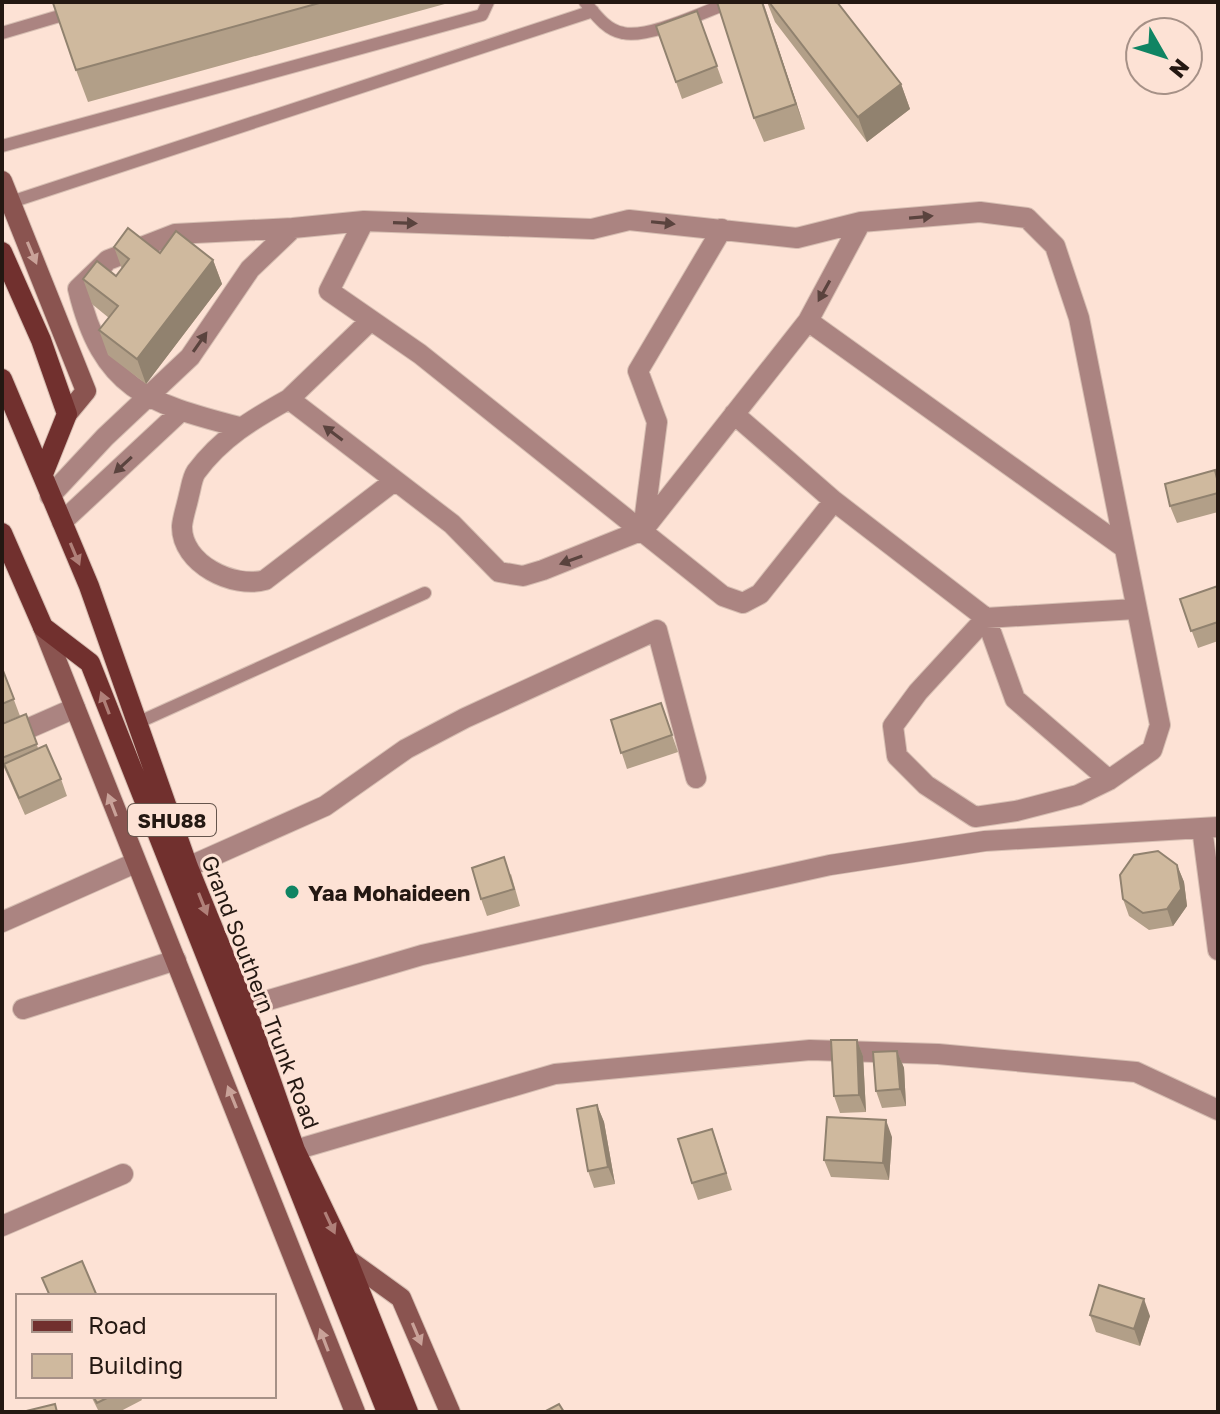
<svg xmlns="http://www.w3.org/2000/svg" width="1220" height="1414" font-family="'Golos Text',sans-serif">
<style>
.lines{fill:none;stroke-linecap:round;stroke-linejoin:round}
.lane-casing{stroke:#d6beb2;stroke-width:14}
.street-casing{stroke:#d6beb2;stroke-width:22}
.secondary-casing{stroke:#d6beb2;stroke-width:22}
.primary-casing{stroke:#d6beb2;stroke-width:22}
.lane{stroke:#ab8481;stroke-width:12}
.street{stroke:#ab8481;stroke-width:20}
.secondary{stroke:#8a5450;stroke-width:20}
.primary{stroke:#71302e;stroke-width:20}
.wall{fill:#b29f88}
.shaded-wall{fill:#91826f}
.building{fill:#cfb99e;stroke:#91826f;stroke-width:2}
.oneway{fill:#5a433e}
.oneway2{fill:#c9a299}
.oneway3{fill:#b08079}
.poi-dot{fill:#108463;stroke:#fde2d5;stroke-width:3}
.labels{text-anchor:middle;dominant-baseline:central;stroke-width:6;stroke-linejoin:round;paint-order:stroke}
.shield{fill:#fde2d5;stroke:#65554c;stroke-width:2}
.shield-label{font-size:20px;font-weight:bold;fill:#241812}
.poi-label{font-size:22px;font-weight:bold;fill:#241812;stroke:#fde2d5;text-anchor:start}
.street-label{font-size:22px;fill:#241812;stroke:#fde2d5}
</style>
<rect width="100%" height="100%" fill="#fde2d5"/>
<g class="lines">
<g class="lane-casing">
<path id="lane" d="M585 2C595 14 606 30 623 33 649 39 705 11 731 2
M2 33 73 12
M2 146 482 15 488 2
M11 202 593 11
M137 723 425 593"/>
</g>
<g class="street-casing">
<path id="street" d="M808 321 1122 546
M289 399 369 322
M734 414 834 501
M239 427C147 403 102 389 78 289L108 260 175 234 293 228
M393 482 265 580C234 589 181 564 182 526 183 516 187 505 189 495 191 488 192 478 196 472 221 438 253 419 289 399L452 524 499 572 523 576 543 570 643 530 808 321 861 222
M50 496 105 437 190 357 250 269 293 228 364 221 592 229 629 220 797 238 861 222 980 212 1027 218 1055 246 1079 318 1160 725 1152 750 1109 780 1078 795 1016 811 975 817 926 785 897 756 893 726 918 692 986 618 834 501 760 594 743 603 723 596 420 354 329 291 364 221
M62 522 180 412
M643 530 657 422 638 371 722 229
M2 740 75 708
M1109 780 1015 699 986 618 1135 609
M1202 828 1218 950
M188 867 325 806 406 749 465 718 657 630 696 778
M2 922 135 863
M245 1007 422 955 830 865 985 841 1218 827
M23 1009 176 960
M295 1150 555 1074 810 1050 938 1054 1136 1072 1218 1110
M2 1226 123 1174"/>
</g>
<g class="secondary-casing">
<path id="secondary" d="M2 181 86 391 67 414
M43 627 355 1412
M347 1259 401 1298 450 1412"/>
</g>
<g class="primary-casing">
<path id="primary" d="M2 252 41 340 67 414 43 474
M2 379 89 586 188 867 245 1007 295 1150 347 1259 408 1412
M2 533 43 627 90 663 387 1412"/>
</g>
<use href="#lane" class="lane"/>
<use href="#street" class="street"/>
<use href="#secondary" class="secondary"/>
<use href="#primary" class="primary"/>
</g>
<path class="wall" d="M57 2H452L88 102 76 70Z
M763 2 805 129 764 142 754 118Z
M767 2H837L901 84 910 109 867 142 775 22Z
M697 11 723 83 682 99 656 26Z
M114 247 213 260 222 284 146 384 108 355 99 330 109 318 92 304 83 279 116 276 122 269Z
M1218 480V512L1177 523 1170 506Z
M1218 586V641L1198 648 1180 599Z
M2 668 20 716 2 723Z
M661 703 678 752 627 769 611 720Z
M26 714 38 748 61 779 67 796 25 815 2 763V724Z
M1177 865 1184 882 1187 906 1173 926 1149 930 1129 916 1123 899Z
M511 874 520 906 487 916 481 899Z
M857 1040 863 1056 866 1112 840 1113 834 1096Z
M897 1051 904 1068 906 1106 882 1108 876 1091Z
M597 1105 604 1122 615 1184 594 1188 588 1171Z
M892 1137 889 1180 831 1177 824 1160Z
M718 1146 732 1190 698 1200 692 1183Z
M1090 1315 1150 1316 1140 1346 1096 1332Z
M91 1396H140L142 1400 119 1412H99Z"/>
<path class="shaded-wall" d="M763 2 766 11 805 129 796 104Z
M901 84 910 109 867 142 858 117Z
M213 260 222 284 146 384 137 359Z
M1177 865 1184 882 1187 906 1173 926 1167 909Z
M857 1040 863 1056 866 1112 859 1095Z
M897 1051 904 1068 906 1106 900 1089Z
M597 1105 604 1122 615 1184 608 1167Z
M886 1120 892 1137 889 1180 883 1163Z
M1144 1299 1150 1316 1140 1346 1134 1329Z"/>
<path class="building" d="M57 2H323L76 70 53 3Z
M717 2H762L796 104 754 118Z
M769 2H837L901 84 858 117Z
M697 11 717 66 676 82 656 26Z
M128 228 160 253 176 231 213 260 137 359 99 330 118 306 83 279 97 261 116 276 129 259 114 247Z
M1215 470 1218 483V493L1170 506 1165 484Z
M1218 586V622L1191 631 1180 599Z
M2 668 14 699 2 704Z
M661 703 672 735 621 753 611 720Z
M26 714 37 744 2 758V724Z
M46 745 61 779 19 798 4 764Z
M1158 851 1177 865 1181 889 1167 909 1143 913 1123 899 1120 875 1134 855Z
M504 857 514 889 481 899 472 868Z
M831 1040H857L859 1095 834 1096Z
M897 1051 900 1089 876 1091 873 1052Z
M597 1105 608 1167 588 1171 577 1109Z
M827 1117 886 1120 883 1163 824 1160Z
M712 1129 726 1173 692 1183 678 1139Z
M82 1261 97 1296H50L42 1278Z
M1099 1285 1144 1299 1134 1329 1090 1315Z
M93 1396H111L97 1403Z
M55 1404 57 1412H26V1411Z
M559 1404 564 1412H544Z"/>
<defs><path id="oneway-solid" d="M-6-.8H1V-3.2L6.5 0L1 3.2V.8H-6Z" transform="scale(2)"/></defs>
<g class="oneway">
<use href="#oneway-solid" transform="translate(921 217) rotate(-5)"/>
<use href="#oneway-solid" transform="translate(405 223) rotate(2)"/>
<use href="#oneway-solid" transform="translate(663 223) rotate(6)"/>
<use href="#oneway-solid" transform="translate(824 291) rotate(119)"/>
<use href="#oneway-solid" transform="translate(200 342) rotate(-55)"/>
<use href="#oneway-solid" transform="translate(333 433) rotate(-143)"/>
<use href="#oneway-solid" transform="translate(123 465) rotate(137)"/>
<use href="#oneway-solid" transform="translate(571 560) rotate(160)"/>
</g>
<g class="oneway2">
<use href="#oneway-solid" transform="translate(32 253) rotate(67)"/>
<use href="#oneway-solid" transform="translate(112 805) rotate(-111)"/>
<use href="#oneway-solid" transform="translate(232 1097) rotate(-112)"/>
<use href="#oneway-solid" transform="translate(417 1334) rotate(67)"/>
<use href="#oneway-solid" transform="translate(324 1340) rotate(-111)"/>
</g>
<g class="oneway3">
<use href="#oneway-solid" transform="translate(75 554) rotate(67)"/>
<use href="#oneway-solid" transform="translate(105 703) rotate(-111)"/>
<use href="#oneway-solid" transform="translate(203 904) rotate(68)"/>
<use href="#oneway-solid" transform="translate(330 1223) rotate(65)"/>
</g>
<circle class="poi-dot" cx="292" cy="892" r="8"/>
<g class="labels">
<rect class="shield" x="128" y="804" width="88" height="32" rx="6"/>
<g class="shield-label">
<text x="172" y="820">SHU88</text>
</g>
<g class="poi-label">
<text x="308" y="892">Yaa Mohaideen</text>
</g>
<g class="street-label">
<text transform="translate(261 992) rotate(69)">Grand Southern Trunk Road</text>
</g>
</g>
<rect width="1220" height="1414" fill="none" stroke="#241812" stroke-width="8"/>
<rect x="16" y="1294" width="260" height="104" fill="#fde2d5" stroke="#a69187" stroke-width="2"/>
<rect x="32" y="1320" width="40" height="12" fill="#71302e" stroke="#a69187" stroke-width="2"/>
<text x="88" y="1334" font-size="24" fill="#241812">Road</text>
<rect x="32" y="1354" width="40" height="24" fill="#cfb99e" stroke="#a69187" stroke-width="2"/>
<text x="88" y="1374" font-size="24" fill="#241812">Building</text>
<g transform="translate(1164 56) rotate(129)"><circle r="38" fill="#fde2d5" stroke="#a69187" stroke-width="2"/>
<path d="M0-6L14 30L0 20L-14 30Z" fill="#108463"/>
<text y="-12" font-size="22" font-weight="bold" text-anchor="middle" fill="#241812">N</text>
</g>
</svg>
